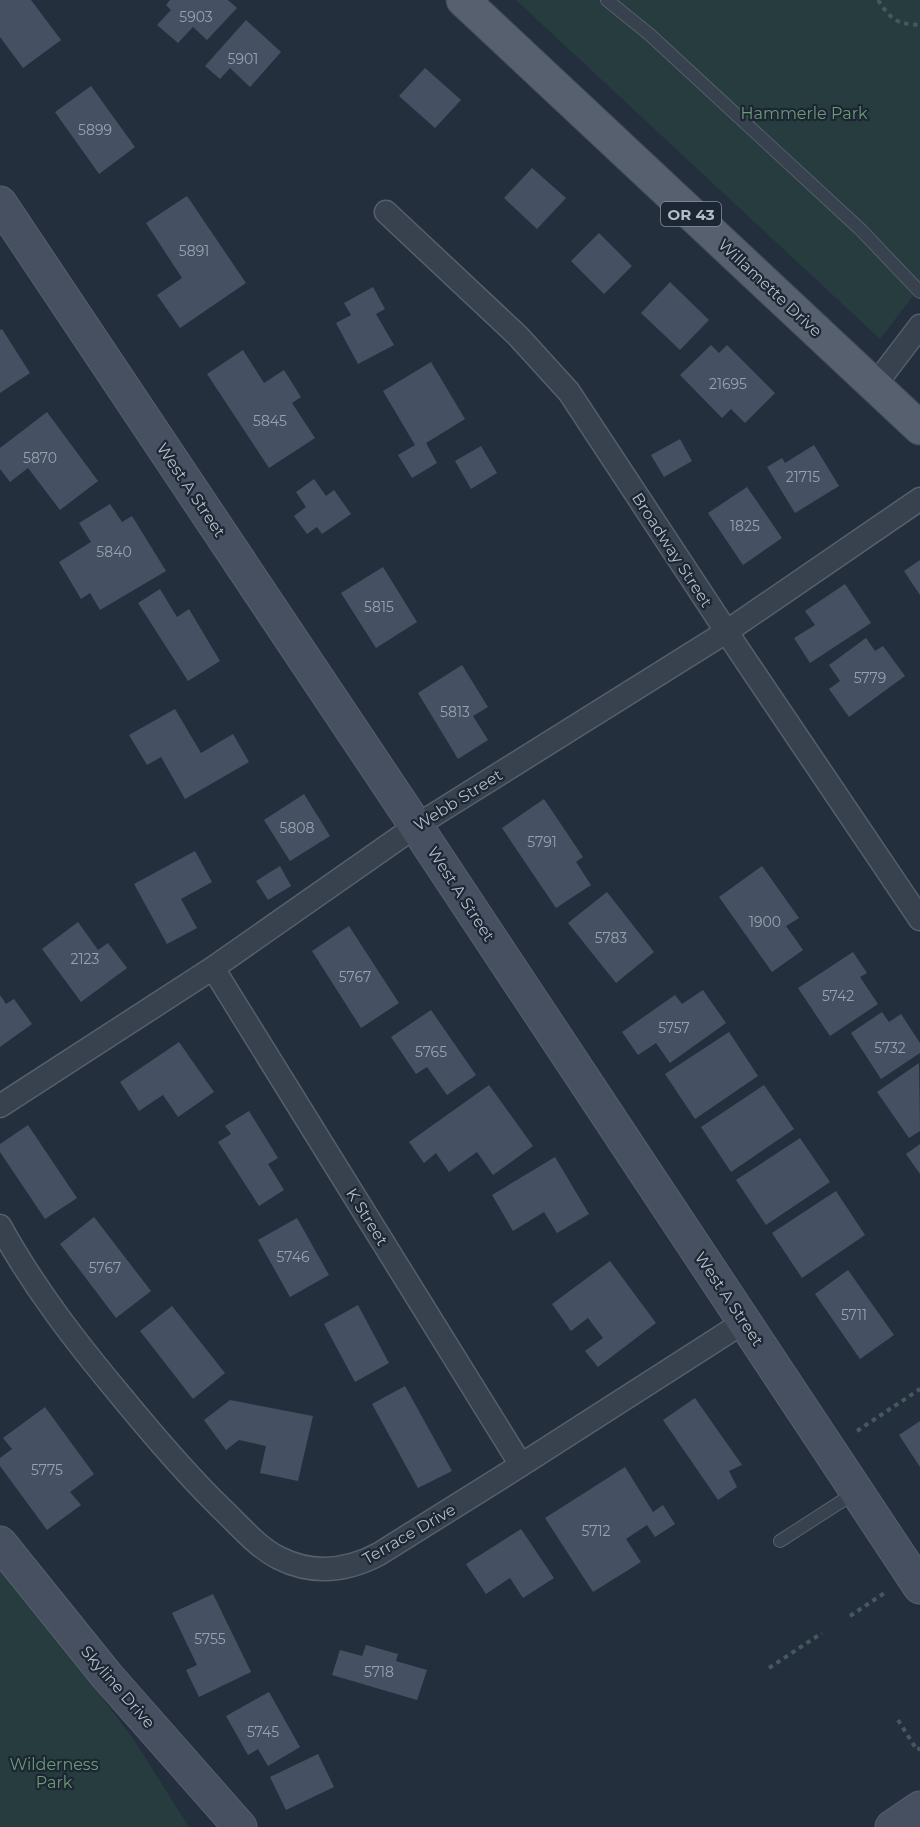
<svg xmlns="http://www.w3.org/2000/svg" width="920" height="1827" font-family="Montserrat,sans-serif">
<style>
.green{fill:#263c3f}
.building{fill:#455162}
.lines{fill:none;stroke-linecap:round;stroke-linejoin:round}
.lane-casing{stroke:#565f6c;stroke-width:14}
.street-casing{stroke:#565f6c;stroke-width:25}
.secondary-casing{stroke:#565f6c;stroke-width:35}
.primary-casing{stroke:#414a57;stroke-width:35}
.path{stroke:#44595c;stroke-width:4;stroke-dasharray:4.5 4.5;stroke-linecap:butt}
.lane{stroke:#38414e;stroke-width:12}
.street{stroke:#38414e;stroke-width:22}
.secondary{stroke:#465061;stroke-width:33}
.primary{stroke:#56606e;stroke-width:33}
.labels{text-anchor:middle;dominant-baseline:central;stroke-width:4.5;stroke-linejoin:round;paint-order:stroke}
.number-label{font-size:14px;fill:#98a1af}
.shield{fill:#1d2633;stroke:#878f9c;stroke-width:1.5}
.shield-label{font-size:15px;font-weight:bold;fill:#b4bcc9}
.park-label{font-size:16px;fill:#6b9a76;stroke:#1d2633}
.street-label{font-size:16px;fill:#b4bcc9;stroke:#1d2633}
</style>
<rect width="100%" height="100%" fill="#242f3e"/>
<path class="green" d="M516 0H920V287L880 339Z
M0 1562 134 1740 189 1827H0Z"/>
<path class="building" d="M0 0H31L61 40 23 68 0 37Z
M170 0H228L237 8 207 40 193 27 178 43 157 25 171 10 166 5Z
M246 20 281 52 250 87 230 68 220 79 205 66Z
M425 68 461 100 435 128 399 96Z
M91 86 135 147 99 174 55 112Z
M532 168 566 198 537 229 504 198Z
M187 196 246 283 180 328 157 295 182 278 146 223Z
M599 233 632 266 604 294 571 261Z
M670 282 709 320 680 350 641 313Z
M373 287 385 309 376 314 394 345 358 364 336 323 351 315 344 303Z
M2 329 30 373 0 393V330Z
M711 345 719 353 727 345 775 393 745 423 731 409 722 418 680 375Z
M243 350 264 383 284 370 301 397 292 403 315 438 269 468 207 374Z
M431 362 465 419 426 443 437 463 412 478 398 455 415 445 383 391Z
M47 412 98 481 60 510 28 468 10 482 0 469V448Z
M680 439 692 461 664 477 651 455Z
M814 445 839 486 795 513 767 467 782 458 785 463Z
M481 446 497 473 471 489 455 461Z
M314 479 326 496 334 490 351 514 322 534 317 527 307 534 294 516 306 507 296 492Z
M747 487 782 538 743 565 708 513Z
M110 504 122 522 132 516 166 571 100 610 90 593 81 599 59 562 91 542 79 523Z
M920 560V595L904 571Z
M383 567 417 622 376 648 341 593Z
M845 584 871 623 810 663 794 638 815 625 805 611Z
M160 589 177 617 189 609 220 661 188 681 138 603Z
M866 638 875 651 883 646 905 676 849 717 829 689 840 681 829 665Z
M462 665 488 707 473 716 488 740 458 759 418 693Z
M175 709 201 753 233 734 249 762 185 799 161 757 147 765 129 735Z
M304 794 330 836 290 861 264 820Z
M544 799 583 857 576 862 591 885 556 908 502 828Z
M195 851 212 882 181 899 197 928 167 944 134 884Z
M280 866 291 886 268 900 256 881Z
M762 866 799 918 786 926 803 950 772 972 719 897Z
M607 892 654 952 616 983 568 923Z
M78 922 98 950 108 943 127 968 81 1002 42 949Z
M349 926 399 1003 361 1028 312 951Z
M853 952 867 973 860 977 878 1004 830 1036 798 988Z
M703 990 726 1023 670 1063 656 1043 638 1055 622 1032 675 995 682 1004Z
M0 995 6 1004 14 999 32 1024 0 1047Z
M431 1010 476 1075 447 1095 427 1067 416 1074 391 1037Z
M882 1012 889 1022 901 1014 920 1043V1053L881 1079 851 1033Z
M729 1032 758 1076 695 1119 665 1074Z
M179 1042 214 1092 178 1117 163 1095 139 1111 120 1082Z
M919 1063 920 1131 909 1138 877 1092Z
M489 1085 533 1146 493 1175 477 1152 449 1172 436 1153 424 1163 409 1142Z
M764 1085 794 1129 731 1172 701 1127Z
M249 1111 278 1158 268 1164 284 1190 259 1206 218 1142 231 1134 225 1126Z
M28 1125 77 1198 45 1219 0 1152V1144Z
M800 1138 830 1182 766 1225 736 1180Z
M920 1144V1174L906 1154Z
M555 1157 589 1214 557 1233 544 1212 513 1231 492 1195Z
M836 1191 865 1235 802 1278 772 1233Z
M94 1217 151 1291 116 1318 60 1244Z
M297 1218 329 1275 290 1297 258 1240Z
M610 1261 656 1323 598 1367 585 1351 603 1338 588 1318 571 1331 552 1304Z
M848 1270 894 1335 860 1359 815 1294Z
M358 1305 389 1363 355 1382 324 1324Z
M172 1306 225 1373 193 1399 140 1331Z
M405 1386 452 1471 418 1488 372 1404Z
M695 1398 742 1465 729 1471 737 1487 718 1500 663 1420Z
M230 1400 313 1416 298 1481 260 1473 266 1446 239 1440 226 1450 204 1420Z
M45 1407 94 1474 70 1492 81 1505 47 1530 0 1466V1458L12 1449 3 1438Z
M920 1421V1467L899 1435Z
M625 1467 653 1512 663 1505 675 1524 655 1537 647 1525 626 1539 641 1562 593 1592 545 1518Z
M521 1529 554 1578 523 1598 510 1578 486 1594 466 1564Z
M213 1594 251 1672 199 1697 186 1670 197 1665 172 1613Z
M366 1645 398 1654 396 1661 427 1670 417 1700 332 1675 340 1650 362 1656Z
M269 1692 300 1747 268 1766 258 1749 248 1755 226 1716Z
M318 1754 334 1787 286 1810 270 1777Z"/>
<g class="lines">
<g class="lane-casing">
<path id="lane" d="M607 0 649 34 861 230 920 292
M780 1541 856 1492"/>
</g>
<g class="street-casing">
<path id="street" d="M386 212 518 336 569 392 738 649 920 919
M875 385 920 326
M213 968 521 1465
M0 1106 213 968 416 826 726 632 920 499
M0 1226C34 1288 76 1342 121 1396 153 1435 185 1473 221 1508 239 1525 257 1547 279 1558 313 1575 347 1571 379 1554L521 1465 744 1322"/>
</g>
<g class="secondary-casing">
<path id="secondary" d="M0 203 416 826 920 1587
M0 1543 107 1676 240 1827
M892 1827 920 1808"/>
</g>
<g class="primary-casing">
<path id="primary" d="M463 0 920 428"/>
</g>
<path class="path" d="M878 0C891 20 897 24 920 25
M857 1431 920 1389
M850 1616 886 1592
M769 1668 822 1633
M898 1720 917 1750 920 1748"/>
<use href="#lane" class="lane"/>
<use href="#street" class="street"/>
<use href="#secondary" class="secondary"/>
<use href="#primary" class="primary"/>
</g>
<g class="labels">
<g class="number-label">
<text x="196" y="17">5903</text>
<text x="243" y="59">5901</text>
<text x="95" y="130">5899</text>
<text x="194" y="251">5891</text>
<text x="728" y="384">21695</text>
<text x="270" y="421">5845</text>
<text x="40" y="458">5870</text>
<text x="803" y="477">21715</text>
<text x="745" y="526">1825</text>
<text x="114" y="552">5840</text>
<text x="379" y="607">5815</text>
<text x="870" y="678">5779</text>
<text x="455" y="712">5813</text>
<text x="297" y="828">5808</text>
<text x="542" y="842">5791</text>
<text x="765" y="922">1900</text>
<text x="611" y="938">5783</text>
<text x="85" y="959">2123</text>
<text x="355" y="977">5767</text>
<text x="838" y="996">5742</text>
<text x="674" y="1028">5757</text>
<text x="890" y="1048">5732</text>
<text x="431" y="1052">5765</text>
<text x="293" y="1257">5746</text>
<text x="105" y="1268">5767</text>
<text x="854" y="1315">5711</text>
<text x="47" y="1470">5775</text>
<text x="596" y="1531">5712</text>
<text x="210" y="1639">5755</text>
<text x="379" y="1672">5718</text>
<text x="263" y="1732">5745</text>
</g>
<rect class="shield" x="661" y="202" width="60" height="24" rx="4.5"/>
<g class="shield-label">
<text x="691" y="214">OR 43</text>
</g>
<g class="park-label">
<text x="804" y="113">Hammerle Park</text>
<text x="54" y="1764">Wilderness<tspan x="54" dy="18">Park</tspan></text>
</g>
<g class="street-label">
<text transform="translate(770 288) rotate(43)">Willamette Drive</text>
<text transform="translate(191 490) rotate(56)">West A Street</text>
<text transform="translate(672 550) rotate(57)">Broadway Street</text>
<text transform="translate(458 800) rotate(-32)">Webb Street</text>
<text transform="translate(461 894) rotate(57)">West A Street</text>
<text transform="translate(367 1217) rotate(58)">K Street</text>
<text transform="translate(729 1299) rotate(56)">West A Street</text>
<text transform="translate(409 1534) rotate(-30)">Terrace Drive</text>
<text transform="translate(118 1687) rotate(49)">Skyline Drive</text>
</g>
</g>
</svg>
